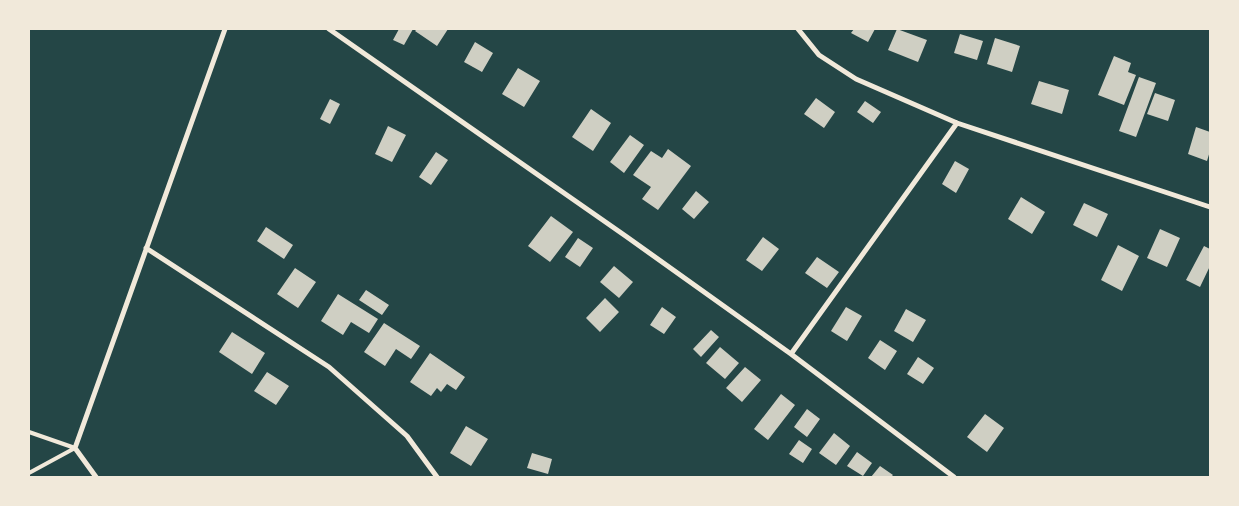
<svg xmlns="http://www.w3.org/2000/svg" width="1239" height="506" font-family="Roboto,sans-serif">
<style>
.green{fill:#244646}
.building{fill:#cfcfc3}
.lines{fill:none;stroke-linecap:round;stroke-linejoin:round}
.service{stroke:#f1e9da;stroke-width:4}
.minor{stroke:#f1e9da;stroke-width:5}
</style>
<rect width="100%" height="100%" fill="#0f3d3e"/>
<path class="green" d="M29 29H1210V477H29Z"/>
<path class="building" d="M399 29H413L404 45 393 40Z
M417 29H448L437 46 415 31Z
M854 29H875L868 42 851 33Z
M897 29 927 40 918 62 888 50Z
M960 34 983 41 977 60 954 53Z
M995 38 1020 46 1012 72 987 64Z
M475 42 493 53 482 72 464 62Z
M1114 56 1131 63 1128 72 1136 75 1124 105 1098 95Z
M518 68 540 81 524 107 502 94Z
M1139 77 1156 83 1136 137 1119 131Z
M1039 81 1069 90 1062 114 1031 104Z
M1155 93 1175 100 1168 121 1147 114Z
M816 98 835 112 824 128 804 114Z
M330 99 340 104 330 124 320 119Z
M865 101 881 112 873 123 857 112Z
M591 109 611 123 593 151 572 137Z
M388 126 406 135 392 162 375 154Z
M1196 127 1210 132V151L1207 161 1188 154Z
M630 135 644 145 624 173 610 162Z
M668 149 691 166 658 210 642 199 651 187 633 175 651 151 662 158Z
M436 152 448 160 431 185 419 177Z
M955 161 969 169 956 193 942 184Z
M696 191 709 202 694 219 682 209Z
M1021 197 1045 212 1032 234 1008 219Z
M1084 203 1108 214 1097 237 1073 225Z
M551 216 573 232 550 262 528 246Z
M266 227 293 245 284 259 257 241Z
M1160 229 1180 238 1167 267 1147 258Z
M763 237 779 249 762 271 746 260Z
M578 238 593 248 580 267 565 257Z
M1118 245 1139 256 1122 291 1101 280Z
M1204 246 1210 249V266L1200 287 1186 280Z
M817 257 839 272 827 288 805 273Z
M614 266 633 282 619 298 600 282Z
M295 268 316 282 298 308 277 294Z
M366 290 389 305 382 315 359 300Z
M338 294 378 319 369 333 351 322 343 335 321 321Z
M605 298 619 312 600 332 586 318Z
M662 307 676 317 664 334 650 325Z
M846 307 862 316 847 341 831 331Z
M906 309 926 320 913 342 894 331Z
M384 323 420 346 411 359 396 349 385 366 364 352Z
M711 330 719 337 701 357 693 349Z
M232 332 265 353 252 374 219 352Z
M880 340 897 351 885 370 868 358Z
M720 347 739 363 725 379 706 363Z
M430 353 465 377 456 390 447 384 441 392 437 388 431 396 410 382Z
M918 357 934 368 923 384 907 374Z
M745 367 761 380 742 402 726 388Z
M267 372 289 386 276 405 254 391Z
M781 394 795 405 768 440 754 429Z
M807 409 820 419 807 437 794 427Z
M985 414 1004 428 987 452 967 437Z
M466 426 488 439 471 466 450 453Z
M834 433 850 446 836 465 819 453Z
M799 440 812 449 803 463 789 454Z
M857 452 872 463 863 476 847 466Z
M532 453 552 459 548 474 527 468Z
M880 466 893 475 891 477H871Z"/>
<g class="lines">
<path class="service" d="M29 432 75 448
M29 473 75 448"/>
<path class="minor" d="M329 29 627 237 791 354 954 477
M798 29 819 55 856 79 957 123 1210 207
M146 248 329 367 407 436 437 477
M791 354 957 123
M96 477 75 448 225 29"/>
</g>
<rect width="1239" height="506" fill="none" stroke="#f1e9da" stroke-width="60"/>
</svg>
